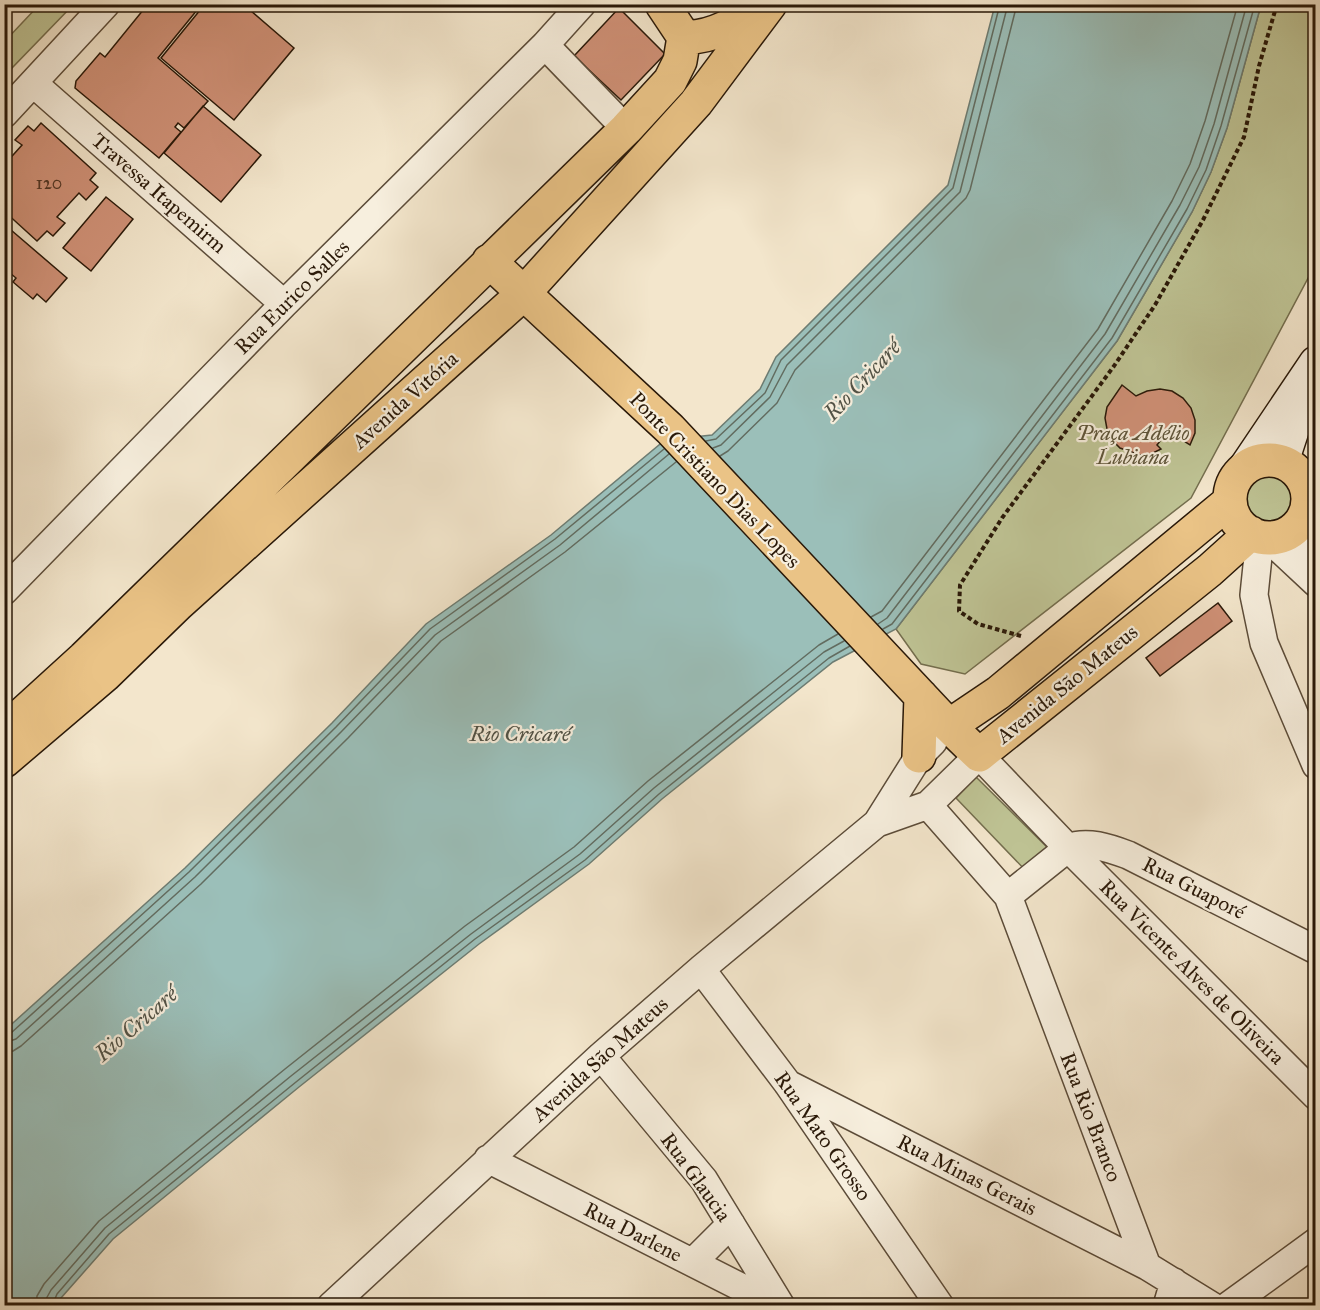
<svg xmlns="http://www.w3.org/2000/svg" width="1320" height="1310" font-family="'IM FELL Great Primer',serif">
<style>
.green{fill:#bfc495;stroke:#746e4e;stroke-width:1.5}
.water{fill:#9bbfb9;stroke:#6d7c72;stroke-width:1.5}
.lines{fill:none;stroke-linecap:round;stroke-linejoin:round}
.shore{stroke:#626c60;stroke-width:1.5}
.building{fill:#cf9076;stroke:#291808;stroke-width:1.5}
.street-casing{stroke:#5c4c39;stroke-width:30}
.secondary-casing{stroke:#291808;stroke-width:36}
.primary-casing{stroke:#291808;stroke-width:36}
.path{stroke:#291808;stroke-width:4;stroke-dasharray:4.5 3;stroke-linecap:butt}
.street{stroke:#f7efde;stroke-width:27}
.secondary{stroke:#f7efde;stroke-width:33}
.primary{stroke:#eac386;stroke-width:33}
.labels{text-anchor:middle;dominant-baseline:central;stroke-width:4.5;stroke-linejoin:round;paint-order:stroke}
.number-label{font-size:18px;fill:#523624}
.street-label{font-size:21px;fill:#291808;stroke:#f7efde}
.park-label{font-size:21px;font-style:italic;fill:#5e5439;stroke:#f7efde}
.water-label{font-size:22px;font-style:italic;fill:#515246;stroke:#f7efde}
</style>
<rect width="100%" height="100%" fill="#f3e6cc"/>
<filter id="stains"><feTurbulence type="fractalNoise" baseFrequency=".00333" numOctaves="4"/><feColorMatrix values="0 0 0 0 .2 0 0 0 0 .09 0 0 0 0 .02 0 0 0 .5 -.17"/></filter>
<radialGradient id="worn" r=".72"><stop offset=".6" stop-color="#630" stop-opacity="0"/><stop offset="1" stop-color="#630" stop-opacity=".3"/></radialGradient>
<path class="green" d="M39 5H73L9 71 5 66V41Z
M1261 5H1315V265L1191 498 965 674 921 664 896 629 1117 341 1192 212 1211 172 1227 128Z
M1244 501a26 26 0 1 1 52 0a26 26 0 1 1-52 0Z
M976 777 1054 854 1029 874 956 798Z"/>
<path class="water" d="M995 5H1261L1227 128 1211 172 1192 212 1117 341 896 629 833 662 662 799 589 864 479 944 299 1087 113 1239 61 1298 57 1305H5L4 1031 185 868 332 723 426 624 551 535 665 440 712 435 760 389 776 357 948 185Z"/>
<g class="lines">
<path class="shore" d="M706 441 716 439 765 393 781 360 953 188 1000 4
M713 448 721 445 770 397 787 365 960 192 1008 4
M720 456 728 451 777 403 795 370 966 198 970 190 1017 4
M871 617 882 611 1098 329 1172 201 1190 164 1205 121 1238 4
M878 624 887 618 1105 334 1180 205 1199 167 1214 124 1247 4
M883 629 892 624 1112 338 1187 209 1206 170 1221 126 1255 4
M4 1035 11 1033 189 872 336 727 430 629 555 539 664 449
M4 1043 16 1039 195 877 341 732 435 635 560 545 669 454
M4 1052 13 1051 21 1046 201 884 348 738 441 641 565 552 676 462
M36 1306 37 1296 44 1284 99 1221 285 1069 465 926 574 847 648 781 819 645 838 634
M45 1306 46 1299 51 1290 105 1228 291 1076 471 934 580 854 654 788 824 652 844 641
M52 1306 57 1294 109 1234 296 1082 475 939 585 860 659 794 829 658 850 646"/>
</g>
<path class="building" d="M148 4H202L158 58 208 101 184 128 178 123 175 127 181 132 159 158 75 88 76 81 100 53 105 57Z
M205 4H243L294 48 234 120 161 58Z
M619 8 665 54 621 100 574 56Z
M203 106 261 155 221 202 164 153Z
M41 123 96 173 90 180 98 187 86 200 79 193 57 217 65 223 53 236 47 231 37 241 4 211V165L22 145 15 140 28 126 34 131Z
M106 197 133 219 91 271 63 248Z
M4 224 67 278 46 302 37 294 33 299 13 282 16 278 4 268Z
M1122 385 1136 396 1147 391 1160 389 1172 391 1183 398 1191 408 1195 420V433L1190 445 1168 431 1157 445 1161 449 1151 454 1140 455 1120 448 1112 440 1107 429 1105 418 1107 407Z
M1218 603 1232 621 1160 676 1146 658Z"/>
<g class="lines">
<g class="street-casing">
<path id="street" d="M545 45 626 129
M33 83 284 304
M4 114 106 4
M1295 528 1312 575
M1260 537 1254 595 1264 643 1316 765
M1268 538 1316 583
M4 591 284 304 545 45 582 4
M928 805 1008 896 1147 1266
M877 823 928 805 979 755 1068 848 1316 1096
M1008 896 1068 848C1087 840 1109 848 1128 855L1316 950
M701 969 788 1084 940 1306
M601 1056 704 1180 781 1306
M788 1084 1147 1266 1212 1306
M488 1159 778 1306
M693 1262 731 1224
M331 1306 601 1056 701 969 877 823 919 756 933 742
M1167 1306 1174 1282
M1228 1306 1316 1242"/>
</g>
<g class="secondary-casing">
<path id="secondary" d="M1282 461 1299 409
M1246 467 1316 363"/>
</g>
<g class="primary-casing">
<path id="primary" d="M662 4 684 37
M684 37C713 39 741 20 764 5
M489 261 670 429 949 726 979 755 1210 570 1251 533
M1230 499a39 39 0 1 1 78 0a39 39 0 1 1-78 0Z
M949 726 998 693 1230 501
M4 731 84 658 626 129 670 81 680 61 684 37
M919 756 921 696
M4 761 105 675 178 604 523 294 696 103 770 4"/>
</g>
<path class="path" d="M1021 636 978 624 959 611 960 585 1002 518 1114 366 1155 305 1203 220 1244 137 1259 66 1277 4"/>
<use href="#street" class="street"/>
<use href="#secondary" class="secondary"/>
<use href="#primary" class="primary"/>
</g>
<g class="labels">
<g class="number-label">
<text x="49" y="183">120</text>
</g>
<g class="street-label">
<text transform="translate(159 193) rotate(41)">Travessa Itapemirm</text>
<text transform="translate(292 297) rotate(-45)">Rua Eurico Salles</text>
<text transform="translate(405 400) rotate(-42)">Avenida Vitória</text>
<text transform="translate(715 480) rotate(46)">Ponte Cristiano Dias Lopes</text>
<text transform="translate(1067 684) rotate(-39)">Avenida São Mateus</text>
<text transform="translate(1194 888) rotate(27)">Rua Guaporé</text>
<text transform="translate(1192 972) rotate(45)">Rua Vicente Alves de Oliveira</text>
<text transform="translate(600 1059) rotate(-42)">Avenida São Mateus</text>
<text transform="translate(1091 1117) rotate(69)">Rua Rio Branco</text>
<text transform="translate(823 1136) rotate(55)">Rua Mato Grosso</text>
<text transform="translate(967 1175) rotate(27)">Rua Minas Gerais</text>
<text transform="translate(696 1177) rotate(54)">Rua Glaucia</text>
<text transform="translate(633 1232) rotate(27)">Rua Darlene</text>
</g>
<g class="park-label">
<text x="1133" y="433">Praça Adélio<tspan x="1133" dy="24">Lubiana</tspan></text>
</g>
<g class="water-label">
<text transform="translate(862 380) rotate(-47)">Rio Cricaré</text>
<text x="520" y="733">Rio Cricaré</text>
<text transform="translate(136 1024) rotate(-41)">Rio Cricaré</text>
</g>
</g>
<rect width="1320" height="1310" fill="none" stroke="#f3e6cc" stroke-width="24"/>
<rect x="6" y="6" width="1308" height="1298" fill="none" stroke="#291808" stroke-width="3"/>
<rect x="12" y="12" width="1296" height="1286" fill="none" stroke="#291808" stroke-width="1.5"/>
<rect width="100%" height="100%" filter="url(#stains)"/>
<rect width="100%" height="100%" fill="url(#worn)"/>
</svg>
